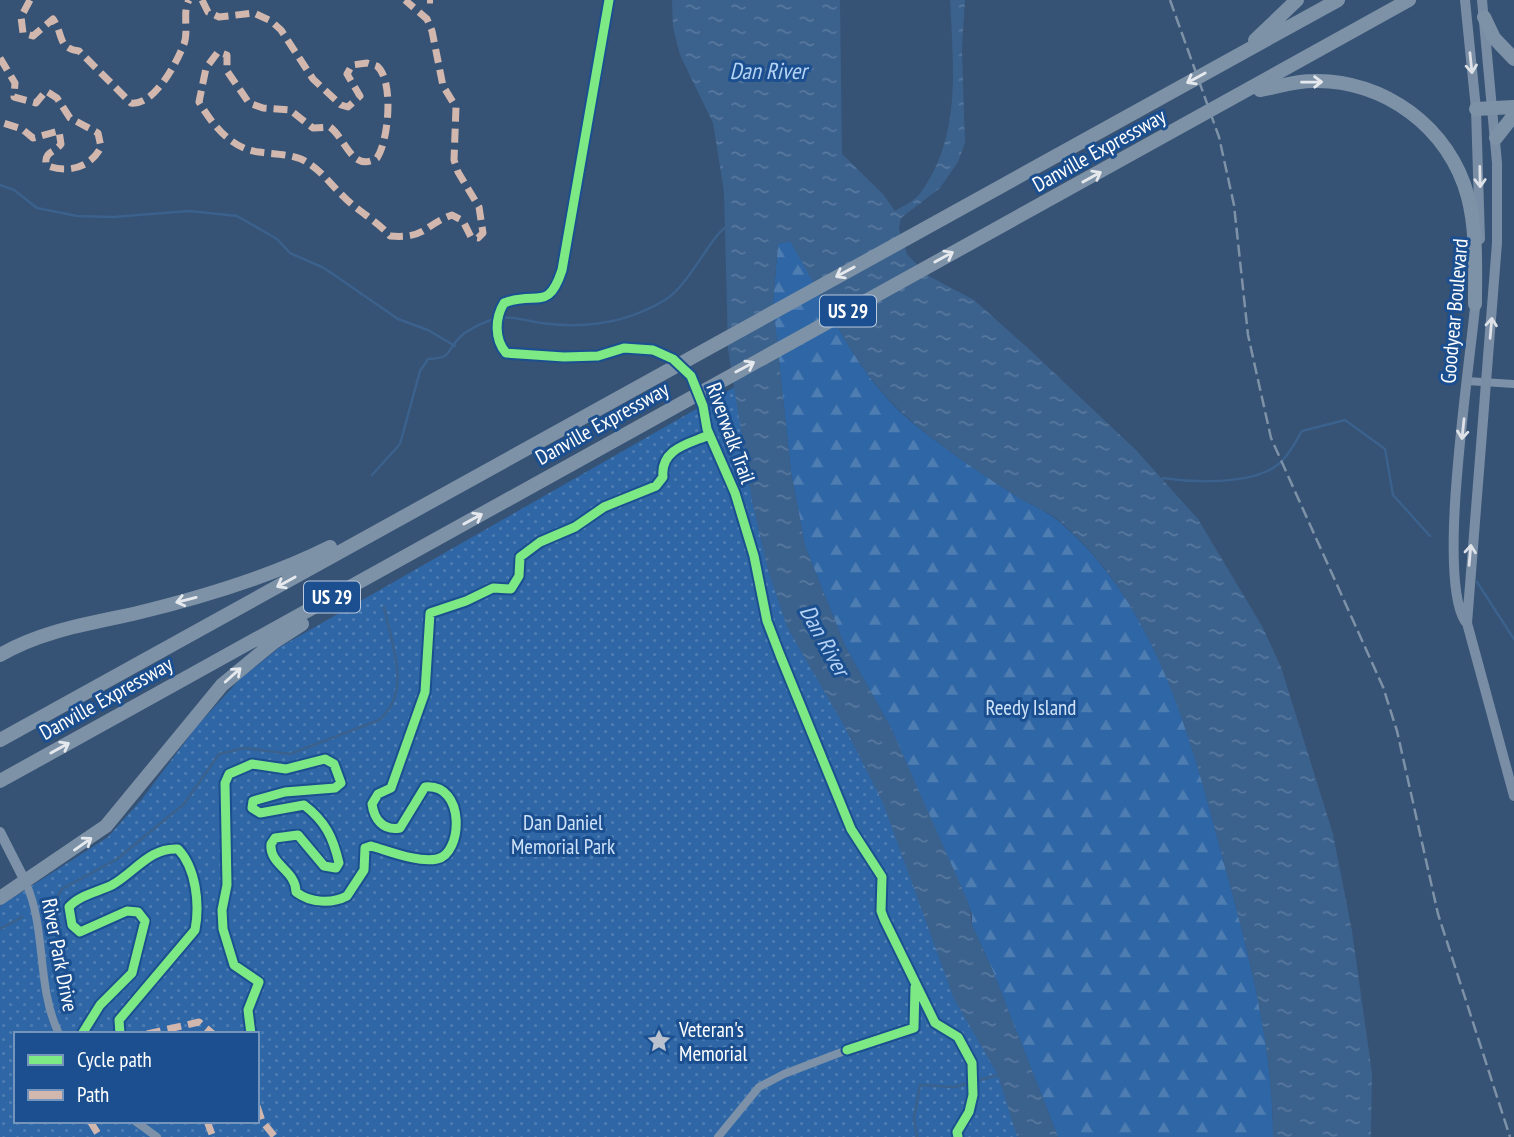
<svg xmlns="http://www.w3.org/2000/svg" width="1514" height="1137" font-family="'PT Sans Narrow',sans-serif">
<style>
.forest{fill:url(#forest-firs)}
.park{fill:url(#park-dots);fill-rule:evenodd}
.water{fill:url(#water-ripples)}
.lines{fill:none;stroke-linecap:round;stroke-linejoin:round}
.stream{stroke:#3b618d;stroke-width:2.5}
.minor{stroke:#7d92a8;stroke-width:8}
.tertiary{stroke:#7d92a8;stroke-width:10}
.secondary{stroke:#798da4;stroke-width:10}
.motorway{stroke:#7e92a7;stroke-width:14}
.rail{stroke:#7e92a7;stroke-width:2.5;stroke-dasharray:12 5;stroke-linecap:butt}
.quiet{stroke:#d1b7ad;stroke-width:7;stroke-dasharray:14 7;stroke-linecap:butt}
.cycleway-casing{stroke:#1b4f8f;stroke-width:13}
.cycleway{stroke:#7ce984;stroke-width:9}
.oneway{stroke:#dee2e8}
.oneway2{stroke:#e5e9ed}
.labels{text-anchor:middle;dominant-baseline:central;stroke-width:6;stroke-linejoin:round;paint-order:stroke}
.shield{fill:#1b4f8f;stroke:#bbcadd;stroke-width:2}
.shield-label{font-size:19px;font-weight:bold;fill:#fff}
.street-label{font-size:21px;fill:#fff;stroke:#1b4f8f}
.park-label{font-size:21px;fill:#cfe3fa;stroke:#1b4f8f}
.poi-label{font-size:21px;fill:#fff;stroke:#1b4f8f;text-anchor:start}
.water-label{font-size:23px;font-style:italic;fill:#b5d3f5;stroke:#1b4f8f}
</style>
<defs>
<pattern id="forest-firs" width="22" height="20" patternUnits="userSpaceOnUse" patternTransform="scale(1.75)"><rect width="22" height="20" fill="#2f66a5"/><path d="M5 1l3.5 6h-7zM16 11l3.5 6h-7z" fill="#4e7db2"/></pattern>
<pattern id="park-dots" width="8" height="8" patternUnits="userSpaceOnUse" patternTransform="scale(1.75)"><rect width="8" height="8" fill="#2f66a5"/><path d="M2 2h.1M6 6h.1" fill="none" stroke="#4e7db2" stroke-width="1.8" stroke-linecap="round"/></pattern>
<pattern id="water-ripples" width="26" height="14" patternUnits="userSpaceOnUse" patternTransform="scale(1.75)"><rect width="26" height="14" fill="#3b618d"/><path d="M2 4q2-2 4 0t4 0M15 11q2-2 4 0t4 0" fill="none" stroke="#58799e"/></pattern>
</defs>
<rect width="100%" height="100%" fill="#365274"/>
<path class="forest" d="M790 241C827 302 852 369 907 418 941 447 979 472 1016 496 1031 505 1047 511 1061 523 1168 616 1197 765 1233 896 1254 975 1273 1054 1273 1137H1058L992 969 972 925V914L891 728 845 646 805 546 791 472 773 304 778 244Z"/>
<path class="park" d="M740 384 878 780 999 1072 1019 1137H0V906L108 837 142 799 197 726 239 680 280 647ZM16 1034H257V1121H16Z"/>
<path class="water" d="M672 0H840L842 154 883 194 895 211C903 206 916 200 921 192 962 135 953 66 950 0H965L962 49 965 143 958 162 940 188 901 218 899 229 907 254 927 275 974 300 1029 349 1136 450 1198 519 1262 626 1281 667 1333 834 1352 931 1372 1073 1371 1137H1273C1273 1054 1254 975 1233 896 1197 765 1167 616 1062 523 1048 511 1031 505 1016 496 979 472 941 447 908 418 852 369 827 303 790 241L778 244 773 304 791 472 805 546 845 646 891 728 969 904 972 925 992 969 1058 1137H1017L998 1075 954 999 883 803 843 724 787 627 768 570 752 501 728 349 724 192 713 123 680 55 673 27Z"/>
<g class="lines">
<path class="stream" d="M0 185 14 190 37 208 77 216 113 217 189 211 237 216 277 239 290 253 324 268 398 319 428 330 455 346
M372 475 400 444 420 371 428 359C454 358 445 351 460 337 466 331 480 324 488 321 506 314 523 320 541 323 585 329 627 323 665 300 689 286 712 233 727 227
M1161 482 1163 478C1194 483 1255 485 1280 463 1289 455 1296 441 1302 431L1345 420 1385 449 1393 495 1430 536
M1477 582 1514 639
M53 904 62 889 117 859 184 804 219 754 245 748 290 754 379 720C413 692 391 643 384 607
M0 929 22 917
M917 1137 914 1118 920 1085 954 1087 998 1075"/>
<path class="minor" d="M1467 381 1514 384
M26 883C47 931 36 986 59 1034
M135 1121 157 1137
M718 1137 759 1087 784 1074 847 1050"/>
<path class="tertiary" d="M0 832 26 883"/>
<path class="secondary" d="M1465 0 1476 109 1480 239
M1482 0 1497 163V243L1467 623 1514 796
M1465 621C1436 575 1471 360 1476 297"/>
<path class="motorway" d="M1484 17 1494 38 1514 59
M1255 40 1297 0
M1260 90C1278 87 1295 81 1313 81 1384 79 1450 128 1468 197 1477 231 1475 269 1475 304
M1476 109 1514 107
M1496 138 1514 115
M0 655C41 631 87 624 133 614 200 598 268 578 330 547
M0 740 1338 0
M0 781 1409 0
M0 898 106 826 222 685 274 642 302 624"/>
<path class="rail" d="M1170 0 1219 137 1234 205 1248 335 1271 438 1383 687 1397 731 1438 914 1510 1137"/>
<path class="quiet" d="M30 0 21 17 23 33 33 36 53 19C64 35 57 48 79 51L131 103C154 106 176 64 184 44 189 30 182 12 189 0
M202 0 208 12 219 17 254 13 271 21 281 30 313 79 341 105 348 107 360 96 347 74 352 65 367 63 377 66C394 80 389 140 377 158 352 173 346 139 330 127L313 128 290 110 263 108 249 103 227 71V55L218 52 206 68 199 102C212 124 231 149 259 152 272 154 288 154 301 159 320 168 330 184 345 198 359 212 377 221 390 236 426 239 424 225 452 215L463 221 471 237 478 238 483 233 479 207 458 172 454 160 456 107 443 86 432 31 427 19 405 0
M427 0H433
M0 58 15 83 14 97 36 103 46 91 57 98 70 118 98 133 101 147C91 168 66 174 46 165 44 151 55 153 61 144L59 131 33 138 22 129 0 122
M147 1034 199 1022 213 1034
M257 1106 262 1121 275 1137
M90 1121 100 1137
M207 1121 213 1137"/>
<g class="cycleway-casing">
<path id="cycleway" d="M609 0 562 270C548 313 537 290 504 303 495 318 494 339 506 353L564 357 598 356 624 348 653 350 673 359 691 376 703 406 707 429 735 493 754 556 767 621 780 655 851 829 882 877 881 911 884 919 935 1023 958 1037 972 1063 973 1095 969 1112 957 1132 958 1137
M82 1034 100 1005 132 973 145 921 138 912 127 911 80 932 72 925 69 907C79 895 98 892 112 885 134 873 150 847 178 849 196 868 200 904 195 930L119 1020 120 1034
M251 1034 248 1010 259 982 234 965 223 929 222 910 227 885 225 783 229 774 252 764 286 769 325 759 334 764 341 783 335 788 285 792 253 801 252 808 260 813 304 805C325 821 333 837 339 863L336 868 324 866 298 835 275 838 271 844C269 865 296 870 296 892 310 903 332 904 347 896L364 870 365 848 371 846C389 851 418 863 437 859 463 854 466 783 425 787L400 828C383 831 374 819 372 804L378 794 391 788 425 692 430 613 466 601 493 588 511 589 519 576 520 557 540 542 575 527 604 507 656 486 663 477C660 449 688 444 709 435
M847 1050 914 1028 915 987"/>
</g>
<use href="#cycleway" class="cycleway"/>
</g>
<defs><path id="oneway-shaft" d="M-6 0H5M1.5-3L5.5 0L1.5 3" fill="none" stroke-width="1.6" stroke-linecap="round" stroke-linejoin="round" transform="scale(1.75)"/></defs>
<g class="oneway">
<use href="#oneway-shaft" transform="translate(1471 63) rotate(84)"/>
<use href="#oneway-shaft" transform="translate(1480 177) rotate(89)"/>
<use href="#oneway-shaft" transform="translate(1491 328) rotate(-85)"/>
<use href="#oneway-shaft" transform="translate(1463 429) rotate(96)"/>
<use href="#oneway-shaft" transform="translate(1470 555) rotate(-85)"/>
</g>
<g class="oneway2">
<use href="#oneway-shaft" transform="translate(1196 78) rotate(151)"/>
<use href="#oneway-shaft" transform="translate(1312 82) rotate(-1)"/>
<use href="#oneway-shaft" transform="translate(1092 177) rotate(-29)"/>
<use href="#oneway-shaft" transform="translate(944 257) rotate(-29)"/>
<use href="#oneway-shaft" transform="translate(845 272) rotate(152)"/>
<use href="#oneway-shaft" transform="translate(745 367) rotate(-28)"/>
<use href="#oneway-shaft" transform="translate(473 519) rotate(-29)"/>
<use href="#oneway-shaft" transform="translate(286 582) rotate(151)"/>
<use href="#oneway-shaft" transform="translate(186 600) rotate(166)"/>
<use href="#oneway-shaft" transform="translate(233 675) rotate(-42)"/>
<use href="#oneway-shaft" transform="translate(60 748) rotate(-29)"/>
<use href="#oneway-shaft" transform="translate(83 844) rotate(-35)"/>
</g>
<defs>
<g id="sight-bare" transform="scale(1.89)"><path d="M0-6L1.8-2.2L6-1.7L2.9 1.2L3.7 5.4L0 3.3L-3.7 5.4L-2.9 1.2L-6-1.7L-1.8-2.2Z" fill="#b9c2ce" stroke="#1b4f8f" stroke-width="2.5" paint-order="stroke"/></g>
</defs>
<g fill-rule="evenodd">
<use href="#sight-bare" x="659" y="1041"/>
</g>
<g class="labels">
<g class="shield">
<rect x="820" y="295.5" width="56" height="31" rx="5"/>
<rect x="304" y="581.5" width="56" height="31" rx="5"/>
</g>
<g class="shield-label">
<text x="848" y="311">US 29</text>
<text x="332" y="597">US 29</text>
</g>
<g class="street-label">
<text transform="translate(1099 150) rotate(-29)">Danville Expressway</text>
<text transform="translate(1454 311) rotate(-85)">Goodyear Boulevard</text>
<text transform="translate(602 423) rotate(-29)">Danville Expressway</text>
<text transform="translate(731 433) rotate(70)">Riverwalk Trail</text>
<text transform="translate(106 698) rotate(-29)">Danville Expressway</text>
<text transform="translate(60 955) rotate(79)">River Park Drive</text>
</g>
<g class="park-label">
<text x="1031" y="707">Reedy Island</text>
<text x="563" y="822">Dan Daniel<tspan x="563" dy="24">Memorial Park</tspan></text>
</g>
<g class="poi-label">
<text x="679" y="1029">Veteran's<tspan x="679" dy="24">Memorial</tspan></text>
</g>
<g class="water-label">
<text x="768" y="70">Dan River</text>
<text transform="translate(825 640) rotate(61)">Dan River</text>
</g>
</g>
<rect x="14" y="1032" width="245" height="91" fill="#1b4f8f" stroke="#7695bc" stroke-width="2"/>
<rect x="28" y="1055" width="35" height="10" fill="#7ce984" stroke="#7695bc" stroke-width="2"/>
<text x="77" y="1067" font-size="21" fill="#ffffff">Cycle path</text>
<rect x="28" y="1090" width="35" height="10" fill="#d1b7ad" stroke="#7695bc" stroke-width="2"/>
<text x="77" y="1102" font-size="21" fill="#ffffff">Path</text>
</svg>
